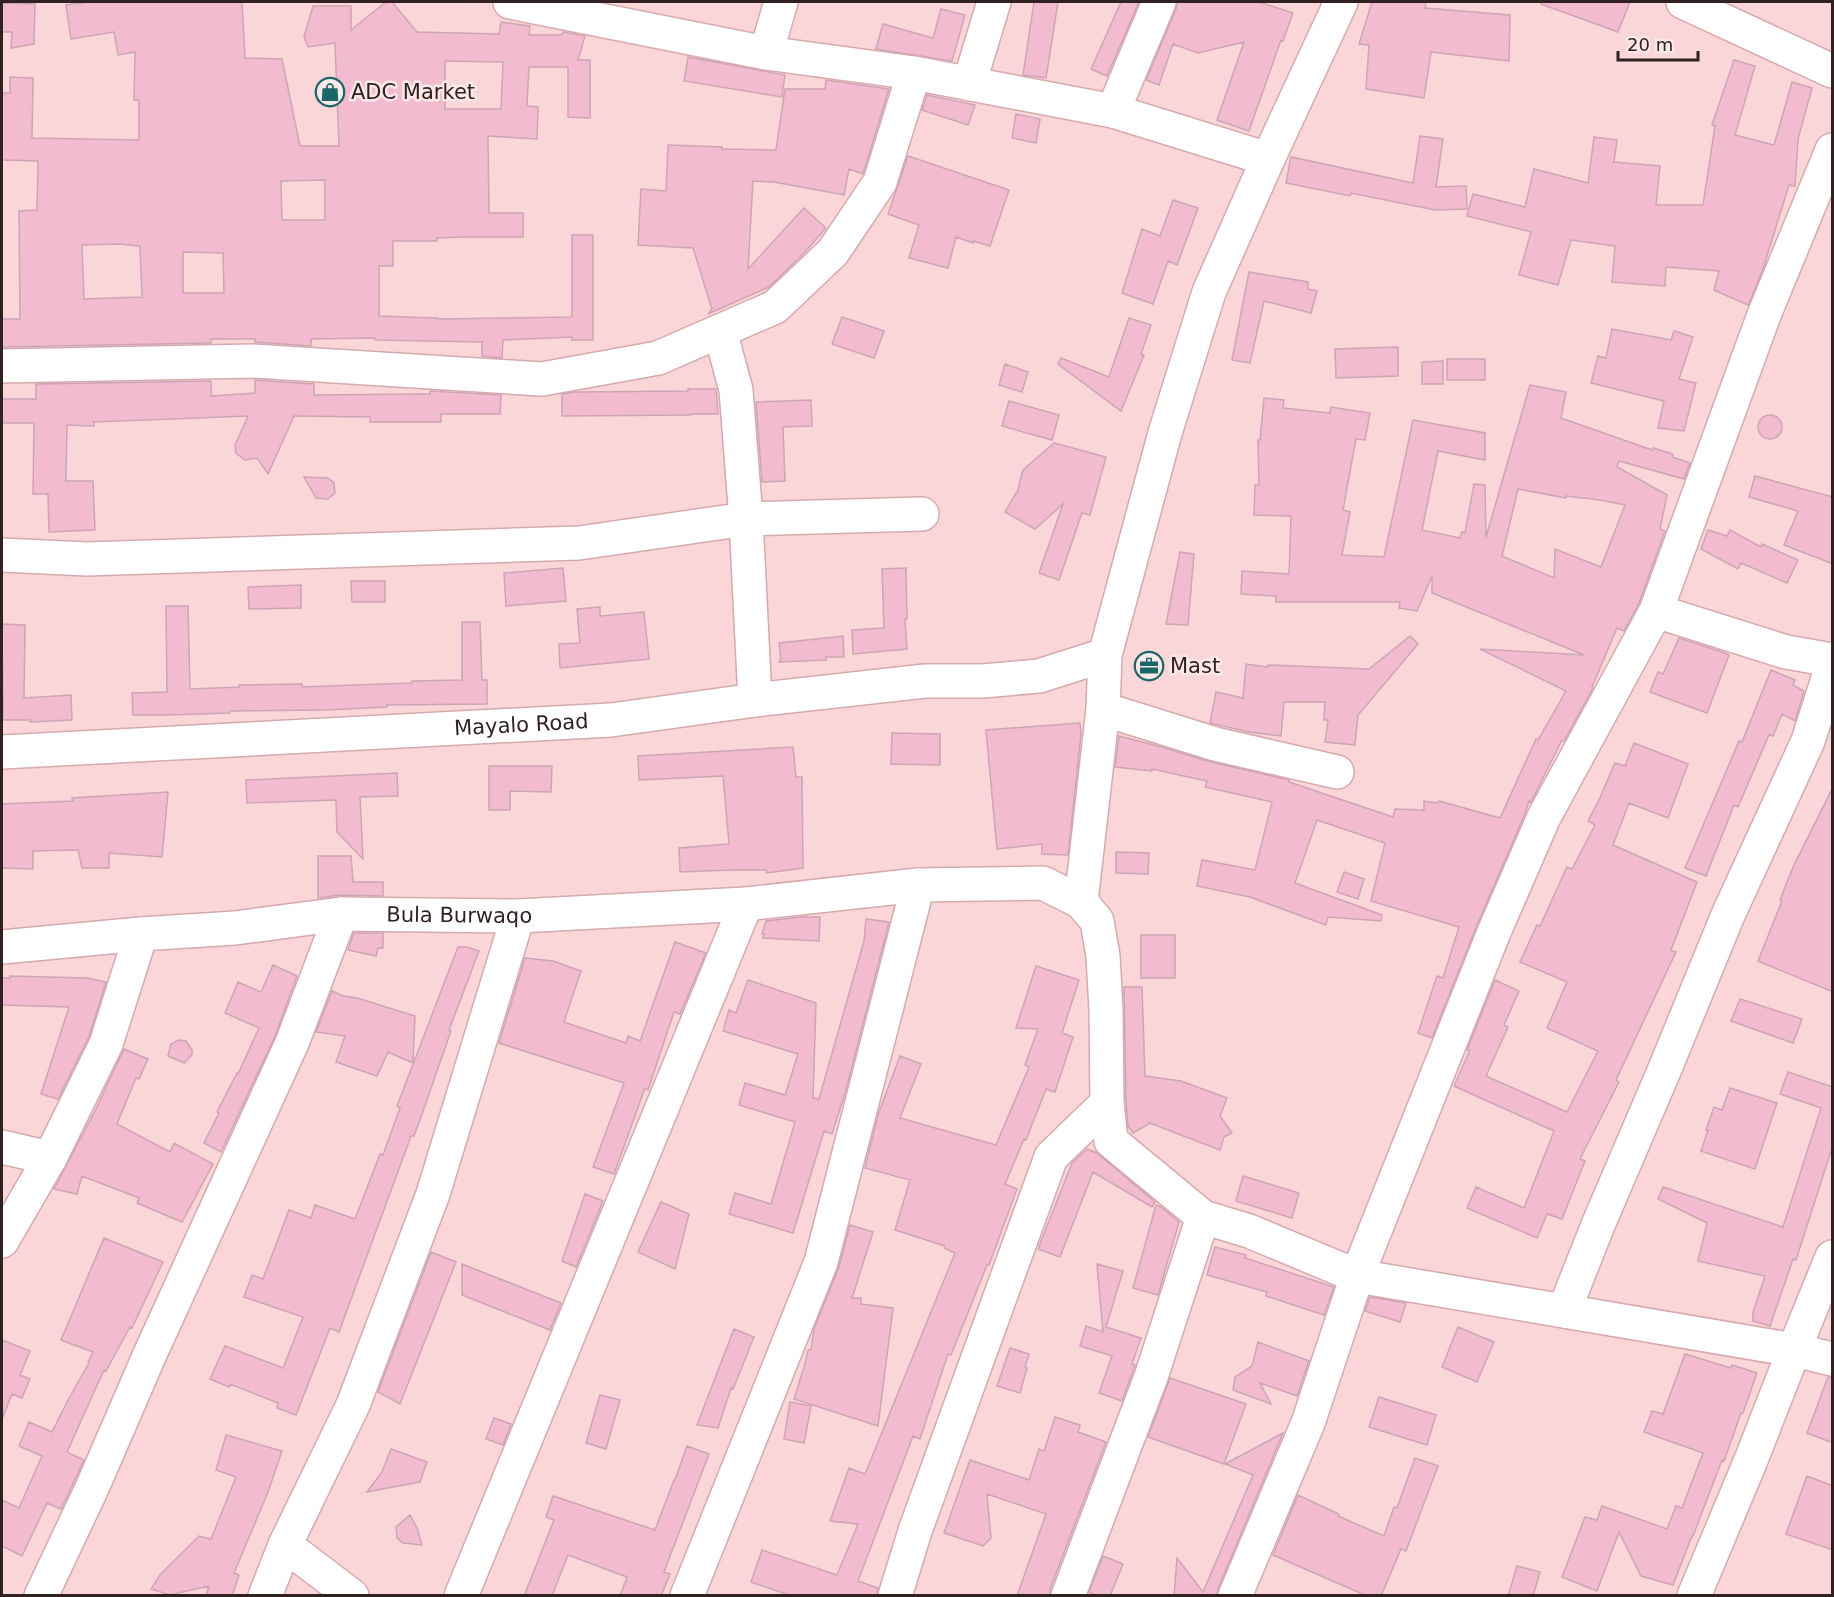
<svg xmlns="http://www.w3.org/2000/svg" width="1834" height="1597" font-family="'DejaVu Sans',sans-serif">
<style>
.building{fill:#f2bbcf;stroke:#cda5b4;stroke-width:1.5;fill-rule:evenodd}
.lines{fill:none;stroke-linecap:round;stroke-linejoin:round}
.minor-casing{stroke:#d6aaad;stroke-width:36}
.minor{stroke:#fff;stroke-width:33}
.labels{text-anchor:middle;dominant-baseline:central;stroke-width:5;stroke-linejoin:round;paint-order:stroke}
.poi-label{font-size:21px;fill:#322122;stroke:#fbe8e9;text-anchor:start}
.street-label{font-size:21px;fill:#322122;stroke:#fbe8e9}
</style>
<rect width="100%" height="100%" fill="#fad6d8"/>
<path class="building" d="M89 2H242L245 58 282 59 300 146H339L335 43 308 47 304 37 313 6H351V30L386 2H392L417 32 499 34 501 22 530 26 529 35H561L564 32 585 36 578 60H590V118L568 117V67H529L527 106 538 107 537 139 488 136 489 213H523V237H463L437 238V241H393V266H379V316L437 318V319L572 317V235H593V340H572V337L503 340 502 358 482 356V342L375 340V338L311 339V346L255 342V339H211V343L2 347V319H20L19 211 37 210 38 161 2 160V93H10V77L33 78 32 138 139 140V100H134L135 52 118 55 114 32 71 39 66 5ZM445 61 503 62 501 109H445ZM325 180V220H282L281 181ZM119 244 140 246 142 297 84 299 82 245ZM183 252 223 253 224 293H183Z
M1034 2H1058L1046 78 1023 75Z
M1121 2H1139L1107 76 1091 69Z
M1177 2H1259L1293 13 1283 41 1281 40 1249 131 1217 120 1244 42 1198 53 1173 44 1159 85 1146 80 1176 9Z
M1372 2H1426L1425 8 1510 15 1509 61 1431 52 1424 98 1366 89 1369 45 1359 44Z
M1542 2H1630L1618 32 1541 4Z
M2 3 35 4 34 44 11 48 12 32H2Z
M941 9 965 15 952 61 876 49 883 24 933 38Z
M688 57 785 75 782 97 684 81Z
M1734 60 1755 66 1735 135 1774 145 1792 82 1812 88 1798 139 1795 186 1789 185 1762 272 1748 305 1714 290 1719 271 1666 267 1665 286 1612 282 1615 246 1571 240 1558 285 1519 275 1531 232 1467 216 1473 194 1525 207 1534 169 1588 183 1594 137 1617 140 1614 162 1660 166 1656 205H1703L1715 126 1712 125Z
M826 80 889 89 863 174 849 169 844 195 774 182 753 181 748 269 804 208 826 228 804 253 769 287 708 314 712 309 693 248 638 245 641 189 666 191 668 145 722 147V149L776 150 785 89H825Z
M927 95 975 105 968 125 922 110Z
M1016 114 1040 119 1036 143 1012 138Z
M1420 136 1443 139 1436 187 1466 186 1467 209 1435 210 1351 193 1350 196 1286 183 1291 157 1413 183Z
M908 156 1009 190 990 246 973 241V243L956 237 948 268 909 258 919 225 888 214Z
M1173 200 1198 208 1177 265 1168 261 1153 304 1122 293 1142 229 1160 236Z
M1249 272 1308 282V289L1317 291 1311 313 1264 301 1250 363 1232 360Z
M842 317 884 331 874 358 832 344Z
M1129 318 1151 325 1141 354 1144 355 1121 411 1058 364 1061 358 1109 377Z
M1612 329 1671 340 1674 331 1693 337 1679 379 1696 383 1684 431 1658 428 1664 401 1591 383 1598 356 1606 358Z
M1398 347V376L1336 378 1335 349Z
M1447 359H1485V380H1447Z
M1443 361V384H1422V362Z
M1005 364 1028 372 1022 392 999 385Z
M255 380 314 384V395L422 394H430V391L501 395 500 414H441V422H370V417L294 416 268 474 257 458 245 460 236 453 235 445 248 416 94 422V426L67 425 66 481H93L95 530 49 532 48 494H33L34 423H2V399H36V384L211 381V396L255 393Z
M1530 385 1566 392 1561 418 1652 450 1653 448 1673 454 1672 457 1690 463 1684 479 1619 461 1617 467 1667 495 1660 529 1665 531 1639 603 1624 631 1617 628 1592 687 1593 688 1564 741 1562 740 1531 802 1529 801 1524 816 1477 925 1432 1038 1418 1033 1437 976 1443 978 1459 927 1371 901 1385 843 1317 820 1295 883 1382 915 1381 921 1328 917 1326 925 1250 897 1197 886 1202 860 1255 870 1272 802 1205 787 1207 781 1152 769V771L1115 767 1119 736 1154 745 1211 762 1289 780V782L1393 817 1395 809 1424 810V801L1438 803 1439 801 1500 818 1536 739 1538 740 1566 691 1480 649 1584 655 1432 593V576L1417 611 1399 608 1400 602H1276V596L1241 594 1242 571 1289 574 1291 516 1254 515 1255 485H1259L1258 440H1260L1264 398 1284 400 1283 408 1330 413 1331 407 1370 413 1365 440 1356 439 1343 510 1350 512 1342 555 1384 557 1413 420 1485 433V460L1438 451 1422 530 1460 538 1462 532 1465 533 1474 484 1485 485 1486 537ZM1518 489 1566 498V496L1600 500 1625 505 1601 567 1555 549 1554 578 1502 556Z
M688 389H716L718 414H691V415L562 416V394L575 392 688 391Z
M811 400 812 426 783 427 785 481 762 482 756 402Z
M1009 401 1059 415 1052 440 1002 426Z
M1758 427a12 12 0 1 1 24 0a12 12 0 1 1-24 0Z
M1054 443 1106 457 1090 515 1082 513 1059 580 1039 573 1063 504 1035 529 1005 512 1016 493H1017L1023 470Z
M1755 476 1833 497V564L1784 545 1798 511 1749 497Z
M304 477 328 478 334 483 335 493 328 499 316 498Z
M1708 530 1727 536 1730 530 1761 547 1762 544 1798 560 1787 583 1741 563 1738 569 1701 549Z
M1180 552 1194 554 1188 625 1166 624Z
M563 568 566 601 506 606 504 573Z
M906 568 907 619H905L907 649 853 654 852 630 884 628 882 569Z
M351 581H385V602H352Z
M301 585V608L249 609 248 587Z
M166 606H188L190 689 239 687V685L302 684V687L412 683V681L462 680V622H480L482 680H487V704L387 705V707L326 710 230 711V713L168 715H133L132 693 167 692Z
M600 607V616L644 612 649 659 560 668 559 644 580 643 577 609Z
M2 624 25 625 24 698 71 695 72 720 30 722V720H3Z
M843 636 844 657H826V660L779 662 781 659 779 643Z
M1410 636 1418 644 1358 715 1355 745 1325 742 1328 720H1324L1325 702H1284L1281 736 1249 732 1210 723 1216 692 1243 698 1246 664 1267 667 1268 665 1369 669Z
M1679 638 1719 651 1729 655 1707 713 1650 692 1658 672 1663 674Z
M1771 670 1795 680 1793 685 1804 691 1795 721 1782 714 1773 736 1769 735 1738 807 1734 805 1706 876 1685 868 1739 741 1742 742Z
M1080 723 1081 734 1068 855 1042 854V844L997 849 986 730Z
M892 733 940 734V765L891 764Z
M1634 743 1688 764 1668 818 1629 803 1613 845 1697 882 1671 950 1676 952 1616 1080 1619 1082 1580 1159 1585 1161 1562 1219 1547 1214 1537 1238 1467 1208 1476 1187 1524 1208 1554 1131 1454 1086 1470 1050H1467L1495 980 1519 991 1504 1025 1508 1027 1486 1076 1567 1112 1598 1051 1547 1028 1567 982 1520 962 1537 925 1540 926 1567 867 1572 869 1595 825 1588 821 1599 800 1615 763 1625 766Z
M793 747 796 777H802L803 868 767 873 766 870H732L680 872 679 848 729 844 723 776 639 780 638 756Z
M489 766H552L551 792 510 791V810H489Z
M397 773 398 796 360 797 363 859 337 832 336 800 247 803 246 780Z
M1833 787V992L1758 961 1782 901 1780 900 1793 867Z
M168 792 162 857 109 853V868H82L78 850 33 851V869L2 868V804L73 801 72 798Z
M1116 852 1149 853 1148 874 1116 873Z
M318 856H351L353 882H383V896L341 895 318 898Z
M1344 872 1364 879 1358 899 1337 892Z
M802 917H820L819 941 763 938 764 934H762L766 921Z
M866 919 889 922 846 1090 832 1134 824 1131 793 1233 729 1214 735 1193 771 1204 795 1122 739 1105 745 1083 785 1095 798 1054 723 1031 729 1010 736 1013 748 980 816 1003 813 1098 819 1099 864 941Z
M354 933H383V948H378L376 956 348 950Z
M1141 935H1175V978H1141Z
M675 942 706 953 680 1014 674 1012 648 1090 645 1088 614 1174 593 1167 624 1083 499 1043 525 958 553 961 581 971 564 1022 626 1043 628 1036 640 1041Z
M458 947H467L479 951 449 1030 451 1031 421 1117 414 1136H411L339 1332 330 1328 296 1415 277 1408 278 1403 230 1384 229 1387 210 1379 225 1346 283 1368 303 1317 244 1297 252 1275 263 1279 289 1210 311 1218 315 1205 355 1219 380 1154 383 1155 400 1108 397 1106Z
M273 965 297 976 275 1036 221 1152 204 1143 219 1113 217 1112 237 1073 238 1074 259 1028 225 1013 238 982 261 992Z
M1036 966 1079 980 1062 1033 1073 1037 1055 1092 1046 1089 1026 1140 1024 1139 1005 1184 1017 1189 989 1265H987L951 1355 948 1354 920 1439 913 1436 858 1581 878 1588 877 1596H792L751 1582 762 1550 837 1575 858 1524 830 1521 849 1468 865 1474 955 1253 944 1248 945 1246 895 1230 910 1180 865 1168 878 1115 900 1056 921 1064 900 1118 996 1145 1029 1067 1025 1065 1038 1029 1016 1028Z
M10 976 87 978 106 982 89 1037 58 1099 41 1094 69 1007 2 1005V978H10Z
M1124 987H1142L1145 1076 1181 1081 1227 1098 1220 1116 1232 1133 1224 1137 1220 1150 1150 1123 1133 1133 1128 1126 1126 1102Z
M332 991 343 996 357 998 415 1016 413 1063 388 1052 377 1076 336 1062 345 1036 316 1032Z
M1740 999 1802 1019 1793 1043 1731 1021Z
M179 1040 186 1041 192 1050V1055L184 1063 168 1056 171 1044Z
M124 1049 148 1059 139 1079 136 1078 117 1124 170 1152 174 1143 213 1164 182 1222 137 1203 139 1198 82 1176 77 1194 54 1189 95 1111Z
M1788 1072 1833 1087V1145L1796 1260 1793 1259 1770 1326 1753 1321V1312L1765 1276 1698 1261 1707 1223 1658 1199 1663 1187 1783 1227 1821 1108 1780 1094Z
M1730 1088 1777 1103 1755 1169 1701 1151 1708 1130H1706L1714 1107 1722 1110Z
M1087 1149 1097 1153 1155 1202 1152 1207 1093 1172 1060 1257 1038 1249 1072 1163Z
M1243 1176 1299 1193 1292 1218 1236 1201Z
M585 1194 603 1201 576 1267 562 1261Z
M661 1202 689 1214 675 1269 638 1252Z
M1156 1205 1161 1207 1179 1222 1158 1295 1133 1288Z
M850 1225 873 1232 852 1298H861V1304L893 1308 878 1426 794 1399 805 1364 808 1350H811L814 1329 839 1267Z
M104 1238 163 1262 132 1328 130 1327 106 1371 104 1370 67 1452 84 1460 61 1509 47 1503 22 1556 2 1546V1500L19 1508 42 1456 19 1446 29 1422 52 1432 68 1400 89 1363 88 1362 93 1352 61 1340Z
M1215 1247 1246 1255 1245 1258 1334 1287 1324 1315 1266 1296 1267 1292 1207 1275Z
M431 1252 456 1262 400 1404 378 1392Z
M462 1264 561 1303 550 1330 462 1295Z
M1097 1264 1123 1271 1106 1327 1141 1338 1132 1364 1135 1365 1122 1401 1099 1393 1112 1356 1080 1346 1086 1326 1103 1332Z
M1370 1297 1406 1303 1400 1322 1365 1311Z
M1458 1327 1494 1342 1477 1382 1442 1367Z
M734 1329 754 1337 733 1389 731 1388 718 1428 697 1425Z
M2 1340 30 1351 20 1375 30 1379 22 1398 12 1394 2 1419Z
M1258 1342 1309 1361 1297 1396 1260 1383 1271 1404 1233 1390 1235 1377 1252 1366Z
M1010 1348 1029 1354 1025 1367 1027 1368 1020 1393 997 1386Z
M1685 1354 1731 1368 1732 1365 1757 1373 1743 1413H1741L1724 1461 1722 1460 1693 1536H1692L1673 1585 1641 1576 1619 1532 1597 1591 1562 1577 1585 1517 1597 1520 1602 1506 1667 1529 1676 1506 1682 1508 1703 1453 1644 1432 1652 1411 1663 1414Z
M1828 1377H1833V1443L1807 1433Z
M1170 1378 1246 1404 1224 1464 1148 1437Z
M600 1395 620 1400 606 1449 586 1443Z
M1379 1397 1436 1415 1427 1445 1369 1427Z
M790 1402 811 1406 804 1443 784 1439Z
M1055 1417 1080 1425 1078 1432 1106 1442 1050 1589V1596H1017L1046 1514 987 1494 991 1538 983 1546 944 1533 970 1460 1029 1480 1039 1449 1044 1451Z
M494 1418 511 1424 503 1445 486 1439Z
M1283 1433 1218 1589 1217 1596H1174L1177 1558 1203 1592 1253 1475 1225 1464Z
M226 1435 282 1451 268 1492 234 1573 239 1575 232 1596H206L209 1586 170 1595 151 1589 160 1575 199 1536 211 1539 236 1477 216 1470Z
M687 1446 709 1454 664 1572 670 1574 661 1596H620L627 1577 568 1555 552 1596H524L554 1520 546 1517 553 1496 655 1530 674 1480H675Z
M391 1449 427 1462 420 1482 367 1492 382 1472Z
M1415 1458 1438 1466 1406 1551 1401 1549 1381 1596H1367L1273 1555 1298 1495 1339 1514 1338 1516 1384 1536 1394 1507 1397 1508Z
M1807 1476 1833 1486V1550L1786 1534Z
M410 1515 417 1528 422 1545 403 1543 397 1538 396 1527Z
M1103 1556 1123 1564 1110 1596H1097L1089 1592Z
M1517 1566 1540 1572 1533 1596H1508Z"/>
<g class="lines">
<g class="minor-casing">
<g id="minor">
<path d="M510 2 766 53 914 73 1113 111 1268 159"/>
<path d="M1683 2 1832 71"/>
<path d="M766 53 781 2"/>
<path d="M969 84 994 2"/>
<path d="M1113 111 1159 2"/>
<path d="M720 331 736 390 746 519 755 700"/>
<path d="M2 366 253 361 542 379 658 358 775 307 833 252 880 182 914 73"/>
<path d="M2 555 87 559 579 543 746 519 922 514"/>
<path d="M1656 611 1786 652 1832 660"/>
<path d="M1103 709 1215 744 1337 772"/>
<path id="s1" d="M2 752 611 720 755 700 925 681H983L1039 676 1105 655 1165 433 1209 292 1268 159 1341 2"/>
<path d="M1081 902 1103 709 1105 655"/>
<path id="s2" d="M2 947 141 934 235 928 341 914 518 916 746 904 918 885 1043 883 1081 902 1097 921 1103 956 1106 1010 1107 1103 1051 1157 915 1531 895 1596"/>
<path d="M1107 1103 1111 1141 1203 1217 1249 1231 1357 1276 1794 1350 1832 1359"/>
<path d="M2 1147 50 1158"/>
<path d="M2 1241 50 1158 106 1044 141 934"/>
<path d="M1564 1311 1598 1225 1664 1071 1728 915 1808 741 1832 666"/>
<path d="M285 1545 352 1596"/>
<path d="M41 1596 92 1488 150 1354 292 1043 341 914"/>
<path d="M265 1596 285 1545 353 1405 433 1194 518 916"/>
<path d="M461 1596 746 904"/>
<path d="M687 1596 821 1262 918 885"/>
<path d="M1068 1596 1151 1377 1203 1217"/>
<path d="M1235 1596 1308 1423 1357 1276 1494 932 1544 817 1656 611 1764 315 1832 150"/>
<path d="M1694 1596 1751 1460 1794 1350 1832 1257"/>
</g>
</g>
<use href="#minor" class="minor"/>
</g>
<defs>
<g id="shop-ring" transform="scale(1.5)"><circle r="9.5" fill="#fbe8e9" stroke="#196767" stroke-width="1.5"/><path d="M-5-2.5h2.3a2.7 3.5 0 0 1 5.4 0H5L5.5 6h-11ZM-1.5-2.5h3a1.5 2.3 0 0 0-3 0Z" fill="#196767"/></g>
<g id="office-ring" transform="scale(1.5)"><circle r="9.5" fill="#fbe8e9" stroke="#196767" stroke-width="1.5"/><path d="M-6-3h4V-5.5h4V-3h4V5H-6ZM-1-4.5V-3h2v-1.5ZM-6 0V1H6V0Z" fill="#196767"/></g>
</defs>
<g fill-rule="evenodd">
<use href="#shop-ring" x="330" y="92"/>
<use href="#office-ring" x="1149" y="666"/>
</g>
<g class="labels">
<g class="poi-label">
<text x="351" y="92">ADC Market</text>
<text x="1170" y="666">Mast</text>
</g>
<g class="street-label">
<text stroke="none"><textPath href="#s1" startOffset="520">Mayalo Road</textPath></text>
<text stroke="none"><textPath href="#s2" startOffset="459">Bula Burwaqo</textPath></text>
</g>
</g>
<rect width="1834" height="1597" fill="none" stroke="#322122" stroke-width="6"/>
<path d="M1618 51v9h80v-9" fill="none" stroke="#322122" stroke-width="3"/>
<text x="1627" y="51" font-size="18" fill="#322122" stroke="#fbe8e9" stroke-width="4.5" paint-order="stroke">20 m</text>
</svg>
